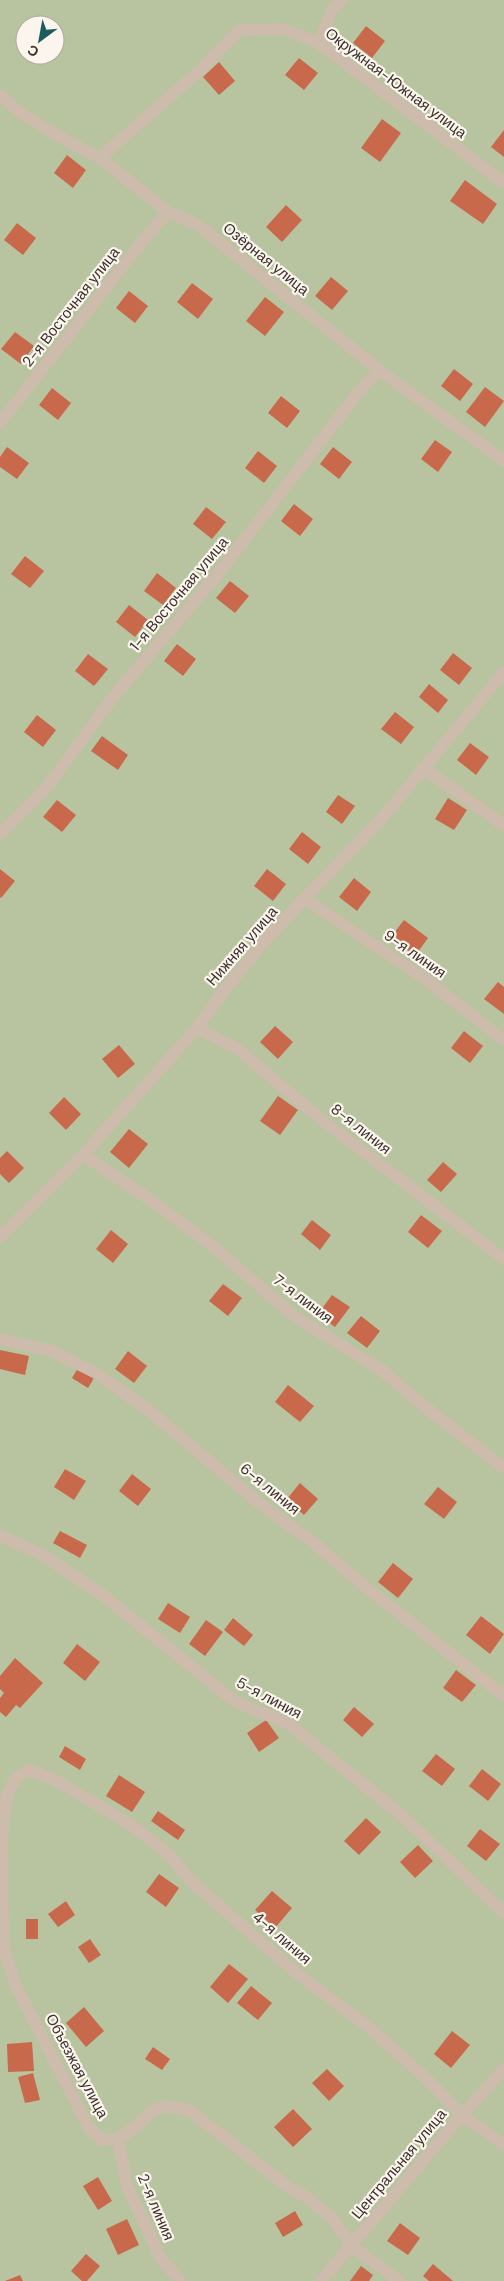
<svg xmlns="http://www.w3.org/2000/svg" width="504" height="2281" font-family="'DM Sans',sans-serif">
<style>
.green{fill:#b8c4a0;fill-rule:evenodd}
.building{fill:#c8694b}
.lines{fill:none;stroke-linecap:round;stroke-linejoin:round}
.street{stroke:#cdbbac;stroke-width:12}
.labels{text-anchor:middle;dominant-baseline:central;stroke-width:4.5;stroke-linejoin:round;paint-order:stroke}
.street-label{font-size:15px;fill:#3b302b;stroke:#fbf5ee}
</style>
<rect width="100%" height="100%" fill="#f4ebe1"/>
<path class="green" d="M0 0H504V2281H0ZM25 25H55V55H25Z"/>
<path class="building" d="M366 26 385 41 372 58 353 43Z
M299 58 318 73 304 90 285 75Z
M219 62 235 81 219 95 203 77Z
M382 119 401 133 380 162 361 148Z
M504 130V157L491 147Z
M67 155 86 170 73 188 54 173Z
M465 180 497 204 483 224 450 201Z
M286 205 302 220 282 242 266 227Z
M17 223 36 238 23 255 4 240Z
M331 277 348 291 332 310 315 296Z
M192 283 213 299 198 319 177 302Z
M129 291 148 306 135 323 116 308Z
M265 297 284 312 265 336 246 321Z
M15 332 34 346 21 364 1 349Z
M454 369 473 384 460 401 441 386Z
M485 387 504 401 485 427 466 412Z
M52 388 71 403 58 420 39 405Z
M281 396 300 411 287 428 268 413Z
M435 440 452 452 438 472 421 459Z
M7 447 29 463 17 479 0 467V457Z
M333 447 352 462 339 479 320 464Z
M258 451 277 466 264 483 245 468Z
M294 504 313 519 300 536 281 521Z
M206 507 226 522 212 539 193 524Z
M25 556 44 571 30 588 11 574Z
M157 573 176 588 163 605 144 591Z
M230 581 249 596 235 613 216 598Z
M129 605 148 620 135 637 116 622Z
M177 644 196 659 183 676 164 661Z
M453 653 472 668 459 685 440 670Z
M88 654 108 669 94 686 75 671Z
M429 684 448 700 438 713 419 697Z
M395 712 414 727 401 744 381 729Z
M37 715 56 730 43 747 24 732Z
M102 736 128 755 118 770 91 751Z
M470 743 489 757 476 775 457 760Z
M338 795 355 806 342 824 326 812Z
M448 798 467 810 454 830 435 819Z
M57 800 76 815 62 832 43 817Z
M302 832 321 847 308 864 289 849Z
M0 869 15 881 1 898 0 897Z
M267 869 286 884 273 901 254 886Z
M354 878 371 892 357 911 339 897Z
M404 920 428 938 415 956 391 937Z
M498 982 504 987V1014L484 999Z
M275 1026 293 1042 278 1059 260 1042Z
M464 1031 483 1046 470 1063 451 1048Z
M119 1045 135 1064 118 1078 102 1059Z
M278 1096 298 1110 280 1135 260 1121Z
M64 1097 81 1114 66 1130 49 1113Z
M129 1129 148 1144 129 1168 110 1152Z
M7 1151 24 1168 9 1183 0 1174V1158Z
M443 1162 457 1174 441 1192 427 1180Z
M421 1215 442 1231 428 1248 408 1232Z
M312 1220 331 1235 320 1250 301 1234Z
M111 1230 128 1244 113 1263 96 1249Z
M223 1284 242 1298 228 1316 209 1301Z
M332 1295 350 1307 335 1327 318 1314Z
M361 1316 380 1331 367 1348 347 1333Z
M0 1350 29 1356 25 1375 0 1369Z
M128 1351 147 1366 134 1383 115 1369Z
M78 1368 94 1378 88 1388 72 1378Z
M288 1385 314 1406 300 1422 275 1402Z
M65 1469 86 1481 74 1500 54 1487Z
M132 1474 151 1489 138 1506 119 1491Z
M300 1483 318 1499 304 1515 286 1500Z
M438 1487 457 1502 444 1519 424 1504Z
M60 1531 87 1545 80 1558 53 1543Z
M393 1563 413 1579 398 1598 378 1582Z
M168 1603 190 1617 180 1633 158 1619Z
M481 1616 504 1634 490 1654 466 1635Z
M233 1618 253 1635 244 1646 224 1630Z
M206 1620 223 1632 205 1656 189 1644Z
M77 1644 100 1662 85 1681 63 1663Z
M15 1658 43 1683 20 1708 16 1705 6 1717 0 1712V1698L4 1693 0 1689V1676Z
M456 1670 476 1685 462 1702 443 1688Z
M354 1707 374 1724 362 1737 343 1720Z
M266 1720 279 1738 259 1752 247 1733Z
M65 1746 86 1759 80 1770 59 1757Z
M436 1754 455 1769 442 1786 422 1771Z
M482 1769 501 1784 488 1801 469 1786Z
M119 1775 145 1792 132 1812 106 1796Z
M158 1811 185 1830 178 1840 151 1821Z
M366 1818 381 1832 359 1855 344 1841Z
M480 1829 500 1844 486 1861 467 1846Z
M418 1845 433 1861 415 1878 400 1862Z
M159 1874 179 1888 166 1907 146 1892Z
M272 1891 292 1908 275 1928 255 1910Z
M66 1901 75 1915 58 1927 48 1914Z
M26 1919H38V1939H26Z
M90 1939 101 1955 89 1963 78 1947Z
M229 1964 248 1979 228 2003 210 1987Z
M251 1986 272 2003 258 2020 237 2003Z
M84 2007 104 2031 86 2047 66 2023Z
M452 2031 470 2045 451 2068 434 2054Z
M32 2042 34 2071 8 2072 7 2044Z
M153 2047 170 2059 162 2070 145 2059Z
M327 2069 344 2086 329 2101 312 2083Z
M33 2073 40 2100 25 2103 18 2077Z
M293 2109 312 2129 293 2147 274 2127Z
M98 2177 112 2201 98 2210 83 2186Z
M295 2211 303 2225 283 2237 275 2223Z
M127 2219 139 2245 118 2255 106 2229Z
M400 2223 420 2238 408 2255 387 2241Z
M86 2254 100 2266 87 2281H82L71 2271Z
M433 2264 453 2281H429L423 2276Z
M361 2266 373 2275 369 2281H350Z
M20 2275 23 2281H5Z"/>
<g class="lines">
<path class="street" d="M319 43 332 10 341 0
M0 95 21 113 65 140 100 158 168 212 198 225 379 370 504 461
M100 158 198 72 240 30 283 29 319 43 504 183
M0 423 141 243 168 212
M423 768 504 825
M0 834 47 787 114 696 218 574 357 394 379 370
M305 899 428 981 504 1040
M197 1028 236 1048 322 1120 504 1259
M83 1155 146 1197 209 1243 294 1316 383 1371 420 1403 504 1468
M0 1237 83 1155 197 1028 223 992 269 936 384 816 504 672
M0 1339 52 1351 96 1373 147 1409 264 1507 314 1543 363 1585 504 1696
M0 1536 43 1555 105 1597 234 1701 289 1724 406 1819 504 1913
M118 2139 127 2186 160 2257 180 2281
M321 2281 462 2115 504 2069
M399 2281 351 2245 333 2219 305 2196 288 2187 189 2110 166 2106 152 2111 137 2126 118 2139 102 2140 89 2128 15 1984 3 1945 2 1835 7 1795 16 1777 30 1770 55 1780 98 1805 131 1825 167 1853 193 1883 299 1975 367 2026 426 2078 462 2115 504 2145"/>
</g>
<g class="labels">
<g class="street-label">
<text transform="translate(396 83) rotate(37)">Окружная-Южная улица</text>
<text transform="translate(266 259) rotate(39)">Озёрная улица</text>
<text transform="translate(71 307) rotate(-52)">2-я Восточная улица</text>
<text transform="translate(179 594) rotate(-50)">1-я Восточная улица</text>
<text transform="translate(242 946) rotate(-49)">Нижняя улица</text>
<text transform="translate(415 954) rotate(35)">9-я линия</text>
<text transform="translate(361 1129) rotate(38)">8-я линия</text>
<text transform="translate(303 1299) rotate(37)">7-я линия</text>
<text transform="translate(270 1489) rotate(39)">6-я линия</text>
<text transform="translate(269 1698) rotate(28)">5-я линия</text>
<text transform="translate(282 1938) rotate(41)">4-я линия</text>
<text transform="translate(77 2066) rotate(62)">Объезжая улица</text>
<text transform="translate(399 2164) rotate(-50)">Центральная улица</text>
<text transform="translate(156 2207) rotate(67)">2-я линия</text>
</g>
</g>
<g transform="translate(40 40) rotate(212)"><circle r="24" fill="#fbf5ee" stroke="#aea6a0"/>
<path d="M0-4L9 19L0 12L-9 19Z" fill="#1f5a5e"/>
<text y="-8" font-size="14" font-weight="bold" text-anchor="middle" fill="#3b302b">С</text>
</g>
</svg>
